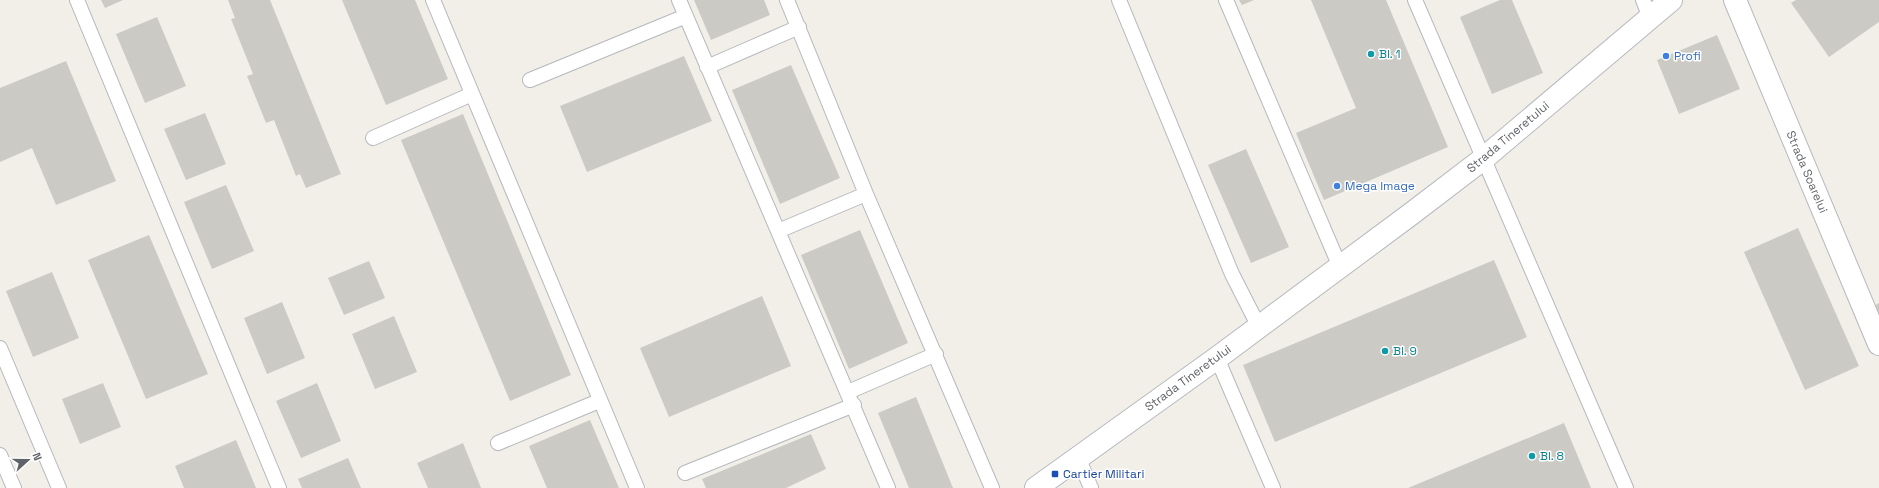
<svg xmlns="http://www.w3.org/2000/svg" width="1879" height="488" font-family="'Space Grotesk',sans-serif">
<style>
.building{fill:#cccac5}
.lines{fill:none;stroke-linecap:round;stroke-linejoin:round}
.lane-casing{stroke:#b5b8bc;stroke-width:16}
.street-casing{stroke:#b5b8bc;stroke-width:24}
.secondary-casing{stroke:#b6babf;stroke-width:24}
.lane{stroke:#fff;stroke-width:14}
.street{stroke:#fff;stroke-width:22}
.secondary{stroke:#fff;stroke-width:22}
.culture-dot{fill:#0f9aa8;stroke:#fff;stroke-width:1.5}
.shop-dot{fill:#3f7fe0;stroke:#fff;stroke-width:1.5}
.transit-dot{fill:#1a4fb4;stroke:#fff;stroke-width:1.5}
.labels{text-anchor:middle;dominant-baseline:central;stroke-width:3;stroke-linejoin:round;paint-order:stroke}
.culture-label{font-size:12px;fill:#0d838f;stroke:#fff;text-anchor:start}
.shop-label{font-size:12px;fill:#366cbe;stroke:#fff;text-anchor:start}
.street-label{font-size:12px;fill:#5f6368;stroke:#fff}
.transit-label{font-size:12px;fill:#164399;stroke:#fff;text-anchor:start}
</style>
<rect width="100%" height="100%" fill="#f1efe8"/>
<path class="building" d="M101 0H123L105 8Z
M228 0H270L341 174 306 188 300 174 296 176 274 120 266 123 247 76 253 74 231 19 235 18Z
M342 0H415L448 79 386 105Z
M694 0H764L770 15 711 40Z
M1239 0H1254L1242 5Z
M1311 0H1386L1448 147 1324 200 1296 133 1356 108Z
M1500 0H1512L1543 73 1492 94 1460 17Z
M1796 0H1879V22L1829 57 1791 3Z
M157 17 186 86 145 103 116 34Z
M1717 35 1740 89 1679 114 1657 60Z
M684 56 712 121 587 172 560 106Z
M66 61 116 181 56 205 32 148 0 162V88Z
M791 65 840 178 780 204 732 90Z
M205 113 226 164 186 180 164 129Z
M463 114 571 375 510 401 401 140Z
M1246 149 1289 247 1251 263 1208 165Z
M226 185 254 251 212 269 184 202Z
M1798 228 1859 366 1805 390 1744 252Z
M860 230 908 343 849 369 801 255Z
M149 235 208 374 146 399 88 260Z
M1494 260 1527 337 1275 442 1243 365Z
M369 261 385 298 344 315 328 278Z
M52 272 79 338 33 357 6 291Z
M762 296 791 366 669 417 640 348Z
M282 302 305 358 267 374 244 318Z
M1879 303V314L1874 306Z
M394 316 417 372 375 389 352 334Z
M103 383 121 427 80 444 62 399Z
M317 383 341 441 301 458 276 401Z
M916 397 953 488H909L878 413Z
M590 420 619 488H547L529 446Z
M1564 423 1591 488H1408Z
M811 434 826 469 786 488H706L702 479Z
M236 440 256 488H184L175 466Z
M463 443 481 488H428L417 463Z
M348 458 361 488H302L298 479Z"/>
<g class="lines">
<g class="lane-casing">
<path id="lane" d="M77 0 279 488
M433 0 637 488
M679 0 888 488
M787 0 866 194 992 488
M1119 0 1232 274 1259 327
M1226 0 1340 267
M1415 0 1626 488
M1643 0 1650 18
M707 67 799 27
M530 80 686 16
M373 138 472 94
M778 231 866 194
M0 348 59 488
M1217 358 1273 488
M848 392 936 354
M498 443 599 401
M0 455 14 488
M1078 457 1091 488
M685 473 854 405"/>
</g>
<g class="street-casing">
<path id="street" d="M1735 0 1879 344"/>
</g>
<g class="secondary-casing">
<path id="secondary" d="M1036 488 1217 358 1411 214 1483 159 1671 0"/>
</g>
<use href="#lane" class="lane"/>
<use href="#street" class="street"/>
<use href="#secondary" class="secondary"/>
</g>
<g class="culture-dot">
<circle cx="1371" cy="54" r="4"/>
<circle cx="1385" cy="351" r="4"/>
<circle cx="1532" cy="456" r="4"/>
</g>
<g class="shop-dot">
<circle cx="1666" cy="56" r="4"/>
<circle cx="1337" cy="186" r="4"/>
</g>
<rect class="transit-dot" x="1051" y="470" width="8" height="8" rx="2"/>
<g class="labels">
<g class="culture-label">
<text x="1379" y="54">Bl. 1</text>
<text x="1393" y="351">Bl. 9</text>
<text x="1540" y="456">Bl. 8</text>
</g>
<g class="shop-label">
<text x="1674" y="56">Profi</text>
<text x="1345" y="186">Mega Image</text>
</g>
<g class="street-label">
<text transform="translate(1508 137) rotate(-40)">Strada Tineretului</text>
<text transform="translate(1807 172) rotate(67)">Strada Soarelui</text>
<text transform="translate(1188 378) rotate(-36)">Strada Tineretului</text>
</g>
<g class="transit-label">
<text x="1063" y="474">Cartier Militari</text>
</g>
</g>
<g transform="translate(28 460) rotate(69)" stroke="#ffffff" stroke-width="3" paint-order="stroke">
<path d="M0-3L7 15L0 10L-7 15Z" fill="#5f6368"/>
<text y="-6" font-size="11" font-weight="bold" text-anchor="middle" fill="#5f6368">N</text>
</g>
</svg>
